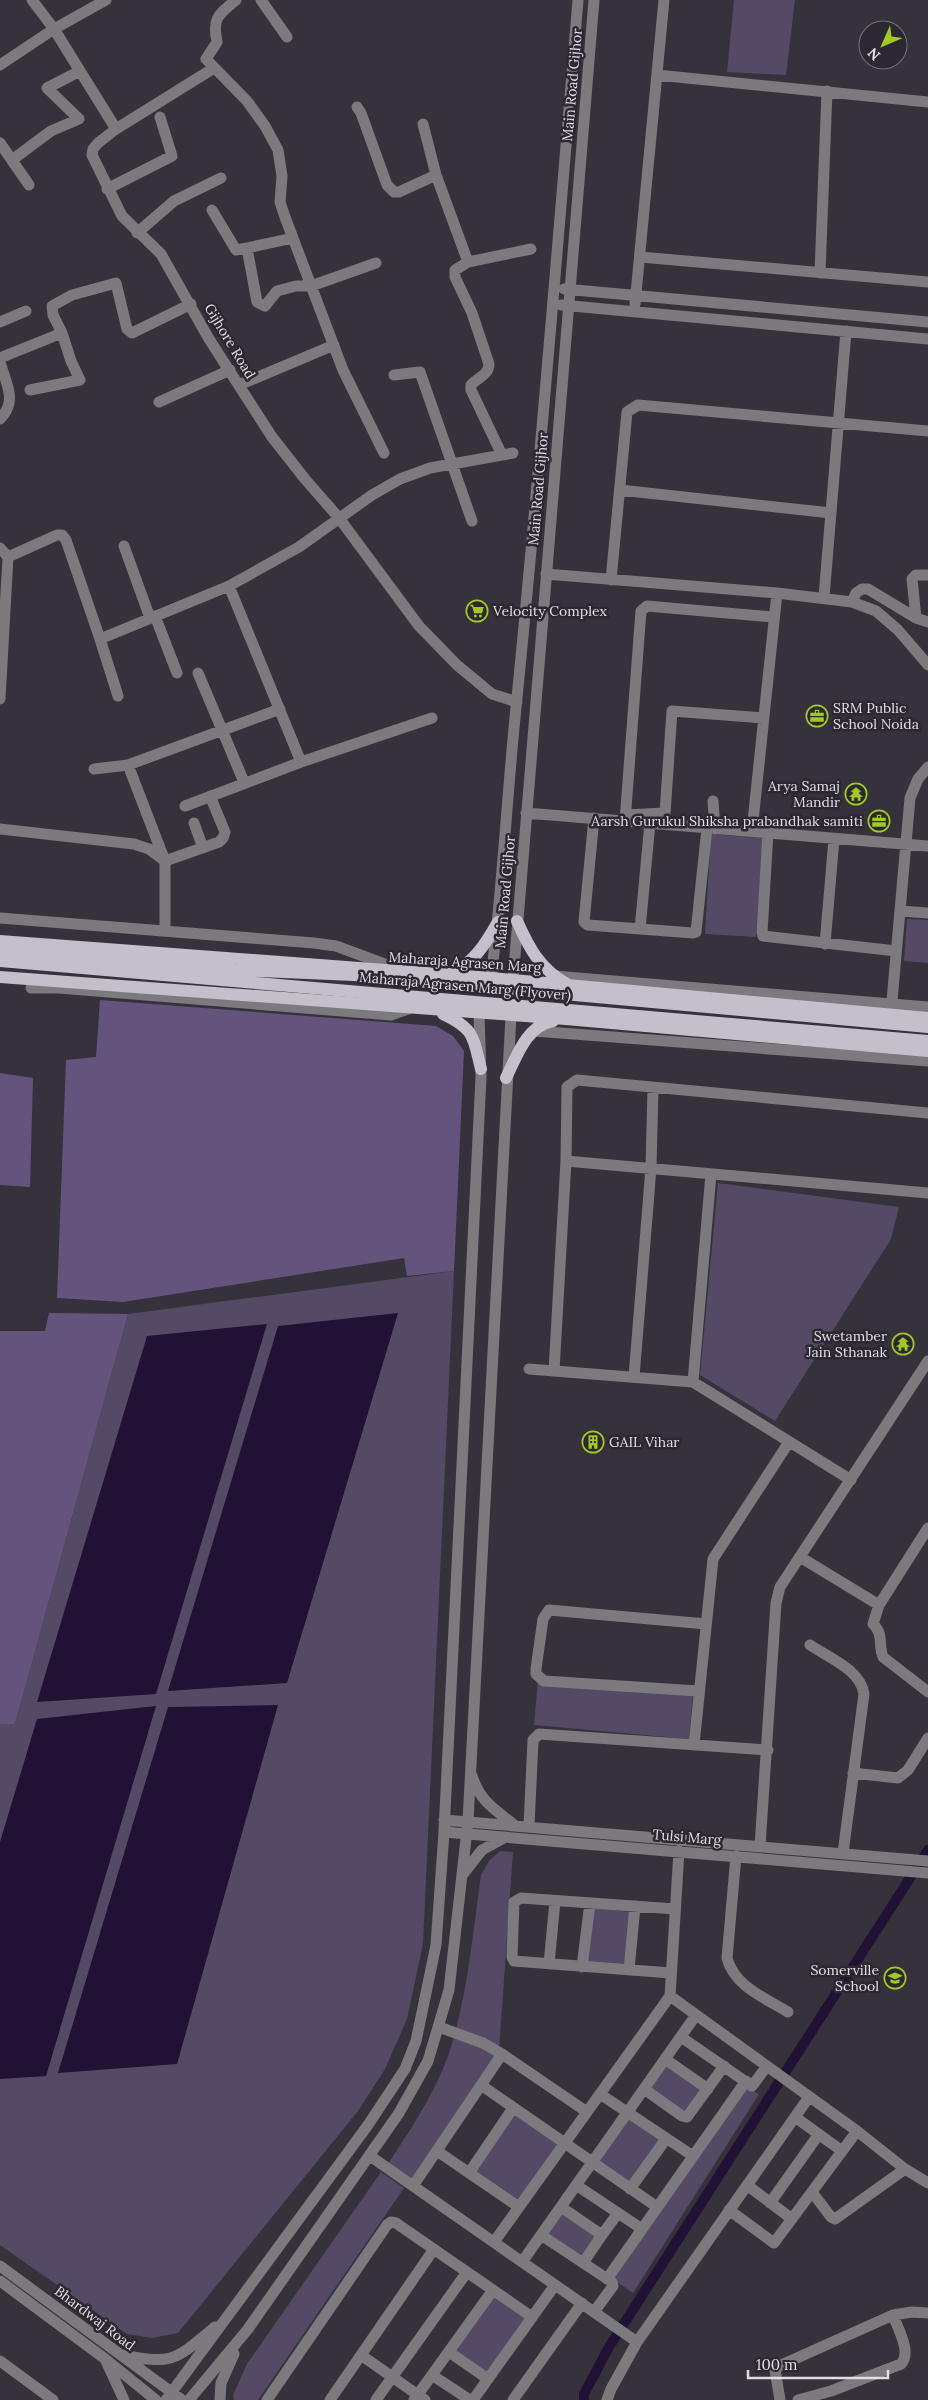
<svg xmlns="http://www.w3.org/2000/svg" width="928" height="2400" font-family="Lora,serif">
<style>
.green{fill:#544a65}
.forest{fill:#64547d}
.water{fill:#211134}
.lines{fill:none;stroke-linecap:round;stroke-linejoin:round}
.canal{stroke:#211134;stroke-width:10}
.minor{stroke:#7c7a7f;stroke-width:11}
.major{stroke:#c4c0cb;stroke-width:12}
.major-bridge{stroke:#c4c0cb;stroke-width:12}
.labels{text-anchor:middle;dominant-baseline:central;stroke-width:5;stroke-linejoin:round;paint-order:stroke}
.street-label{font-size:14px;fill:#e1dfe5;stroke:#2b2831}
.poi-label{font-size:14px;fill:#e1dfe5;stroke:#2b2831;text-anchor:end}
</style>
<rect width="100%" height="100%" fill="#35323b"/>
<path class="green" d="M734 0H795L786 75 727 72Z
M711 834 763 838 756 937 705 934Z
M907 919 928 920V963L904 961Z
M718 1183 899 1207 891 1239 775 1421 700 1375Z
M454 1271 423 1944 407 2019 385 2069 358 2111 178 2333 152 2338 127 2334 0 2245V1724H15L128 1314Z
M538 1680 693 1693 689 1739 534 1725Z
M500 1851 513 1852 499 2051 412 2180 388 2164C412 2127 438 2089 451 2047 468 1991 473 1932 481 1875L489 1861Z
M592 1908 631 1912 626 1967 587 1963Z
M666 2062 705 2089 687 2115 647 2088Z
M746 2086 759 2094 633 2293 611 2278Z
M513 2113 559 2145 518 2204 473 2172Z
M628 2115 663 2139 630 2187 595 2162Z
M381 2172 404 2188 258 2400H234L233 2395 247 2364Z
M561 2209 600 2236 582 2261 544 2234Z
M492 2296 527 2320 488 2376 453 2352Z"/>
<path class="forest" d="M100 1000 436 1026 453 1036 464 1051 454 1271 407 1276 404 1258 123 1302 57 1298 66 1060 96 1057Z
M0 1073 33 1078 30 1187 0 1185Z
M49 1313 128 1314 15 1724H0V1331H45Z"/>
<path class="water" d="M398 1313 287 1683 168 1691 278 1326Z
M267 1324 156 1694 37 1702 147 1336Z
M278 1705 177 2064 58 2073 168 1707Z
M156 1706 46 2076 0 2079V1842L37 1719Z"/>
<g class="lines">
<path class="canal" d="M584 2400V2394L609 2347 928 1850"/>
<path class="minor" d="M32 0 54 29 116 129
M236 0C218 15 212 18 217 42L206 59 247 101 265 126 278 150 282 176 280 202 285 217 343 370 384 453
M261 0 287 37
M0 65 54 29 106 0
M214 68 116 129 98 143 93 149 92 155 122 216 161 254 209 339 272 437 305 479 339 518 419 626 457 665 492 694 517 702
M657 75 928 102
M357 107 361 113 387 185 394 192H399L436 175
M423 124 436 175 468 262 455 270V277L472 313 489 364C489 375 477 378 471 385V390L502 455
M0 143 29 185
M12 160 51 131 79 119 47 88 80 71
M107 189 172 156 160 117
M212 210 236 250 247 248 257 302 265 306 277 291 296 286H311L376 263
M137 233 174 201 221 178
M247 248 293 238
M640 257 928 282
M468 262 531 249
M820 273 827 91
M564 289 928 322
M635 304 664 0
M561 305 928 339
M0 322 26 311
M62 333 53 315 52 306 72 295 116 283 127 329 132 333 191 304
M0 358 62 333 71 361 80 380 30 390
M0 362C6 384 18 401 0 419
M394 375 420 372 472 521
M239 385 334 345
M159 402 230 370
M620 490 831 513
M124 546 150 618
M0 548 8 557 0 699
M8 557 57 535H62L66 540 100 639 229 586
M546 574 777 593 852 602 876 611 898 630 928 665
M611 580 627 412 638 405 928 431
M824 597 846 331
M852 602 856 593 862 589H868L916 618 928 622
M155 616 177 673
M916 618 912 579 916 575H928
M100 639 118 696
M198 673 244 782
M301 762 432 718
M128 765 165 861V931
M94 769 128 765 280 709
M713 801 715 829
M185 806 301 762 229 586 299 547 372 495 400 479 430 468 513 453
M526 813 928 846
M625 815 665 813 672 711 764 718
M594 818 584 922 588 925 693 933 696 932 707 828
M625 821 641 611 647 606 773 617
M753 821 777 593
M194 823 203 848
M0 829 134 844 149 849 165 861 219 842 223 838 225 832 210 796
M768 833 762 932 763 936 896 951
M900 911 928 913
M0 918 314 943 336 946 398 969
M640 929 650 823
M825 944 834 839
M554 976 928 1007
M491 978C503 885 507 791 517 698 540 466 559 233 578 0
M513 980 594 0
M31 988H59L391 1015 411 1008
M891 1012 910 798 918 779 928 767
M534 1031 928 1061
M566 1161 928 1193
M529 1369 693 1382 851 1480
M554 1371 566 1161 567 1087 577 1080 928 1113
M634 1377 651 1168 653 1088
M693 1382 711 1174
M800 1557 879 1605 928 1528
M879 1605 873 1624C884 1634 878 1645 883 1657L928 1692
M810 1645C828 1657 861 1670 864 1694L843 1853
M698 1691 544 1681 536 1674V1669L543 1619 549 1610 706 1624
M694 1745 713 1559 789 1442
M853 1773 898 1778 908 1770 928 1738
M472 1776C481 1803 494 1808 514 1825
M444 1820 928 1861
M529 1826 533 1740 539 1734 768 1750
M444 1832 928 1873
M760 1846 776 1603 780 1587 928 1361
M736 1856 727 1958C734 1986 765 1998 788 2012
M463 1874 482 1850 504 1838
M549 1964 555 1901
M582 1967 590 1903
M629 1970 635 1906
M671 1973 514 1961 512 1957 514 1902 521 1898 675 1909
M670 1996 857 2131 905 2169 928 2183
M439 2027 483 2043 502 2054
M681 2037 752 2086 767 2066
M665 2059 708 2089
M481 2085 657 2207
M644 2089 682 2116 687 2117 724 2066
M600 2094 693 2156
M795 2117 842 2151
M437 2151 519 2207
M370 2156 637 2342
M469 2173 513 2108
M576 2185 642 2229
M747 2185 792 2219
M413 2186 502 2054 587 2112
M630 2189 666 2139
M812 2192 831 2217 835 2219 905 2169
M770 2203 819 2134
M561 2207 602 2235 583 2263
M729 2210 774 2243 857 2131
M541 2235 612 2282 613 2286 594 2312
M602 2235 618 2213
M494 2242 670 1996 679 1851
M522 2262 696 2015
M0 2266 182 2400
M607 2279 746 2081
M0 2281 104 2358 156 2400
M449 2352 488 2379
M122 2355C174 2365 175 2360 215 2327
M361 2355 425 2400
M0 2361 53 2400
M106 2361 124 2400
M432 2375 470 2400
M166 2400 368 2125 405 2069 416 2041 436 1945 444 1832 481 1077 479 1013
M189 2400 248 2329 399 2113 428 2061 449 1990 468 1821 511 1016
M220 2400 221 2383 234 2354
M267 2400 387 2225 391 2222 396 2223 532 2317
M330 2400 434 2249
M376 2400 467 2272
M414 2400 493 2290
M473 2400 555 2285
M513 2400 582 2303
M607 2400 611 2389 637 2342 809 2097
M780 2400 775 2370 779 2366 893 2315 912 2312 928 2313
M798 2400 831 2391 901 2364C912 2353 898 2329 893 2315"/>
<path class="major" d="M517 921C529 948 540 969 567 984
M0 941 491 978 928 1018
M448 975C473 964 485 945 498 922
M0 977 566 1019 928 1051
M443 1014C475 1029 473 1037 481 1069
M506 1078C517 1056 526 1026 553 1021"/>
<path class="major-bridge" d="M0 951 234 970 354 975 928 1027
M0 961 928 1041"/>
</g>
<defs>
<g id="supermarket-ring" transform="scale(1.125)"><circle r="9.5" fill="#2b2831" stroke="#a4c824" stroke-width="1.5"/><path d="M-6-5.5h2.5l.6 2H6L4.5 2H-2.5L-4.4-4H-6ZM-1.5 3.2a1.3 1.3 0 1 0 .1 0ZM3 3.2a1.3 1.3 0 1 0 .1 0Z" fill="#a4c824"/></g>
<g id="office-ring" transform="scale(1.125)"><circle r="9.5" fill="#2b2831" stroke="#a4c824" stroke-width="1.5"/><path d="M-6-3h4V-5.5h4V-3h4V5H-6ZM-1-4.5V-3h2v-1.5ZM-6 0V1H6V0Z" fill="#a4c824"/></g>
<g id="temple-ring" transform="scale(1.125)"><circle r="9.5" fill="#2b2831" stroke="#a4c824" stroke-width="1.5"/><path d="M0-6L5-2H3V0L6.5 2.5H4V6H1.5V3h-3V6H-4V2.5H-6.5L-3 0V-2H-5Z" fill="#a4c824"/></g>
<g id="building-ring" transform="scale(1.125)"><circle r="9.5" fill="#2b2831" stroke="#a4c824" stroke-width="1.5"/><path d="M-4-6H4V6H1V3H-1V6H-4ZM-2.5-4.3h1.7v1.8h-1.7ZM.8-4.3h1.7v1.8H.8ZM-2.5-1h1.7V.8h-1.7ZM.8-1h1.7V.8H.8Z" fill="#a4c824"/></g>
<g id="school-ring" transform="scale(1.125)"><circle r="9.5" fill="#2b2831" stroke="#a4c824" stroke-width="1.5"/><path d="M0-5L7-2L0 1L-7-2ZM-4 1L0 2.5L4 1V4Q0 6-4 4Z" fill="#a4c824"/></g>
</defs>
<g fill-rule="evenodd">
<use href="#supermarket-ring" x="477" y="611"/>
<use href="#office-ring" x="817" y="716"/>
<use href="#temple-ring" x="856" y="794"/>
<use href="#office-ring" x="879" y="821"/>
<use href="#temple-ring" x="903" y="1344"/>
<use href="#building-ring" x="593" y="1442"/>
<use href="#school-ring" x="895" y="1978"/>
</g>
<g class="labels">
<g class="street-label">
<text transform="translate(572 85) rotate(-85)">Main Road Gijhor</text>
<text transform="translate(230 341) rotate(59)">Gijhore Road</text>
<text transform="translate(538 489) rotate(-85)">Main Road Gijhor</text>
<text transform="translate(505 892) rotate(-85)">Main Road Gijhor</text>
<text transform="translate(465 962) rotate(4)">Maharaja Agrasen Marg</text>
<text transform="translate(465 986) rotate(5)">Maharaja Agrasen Marg (Flyover)</text>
<text transform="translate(687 1837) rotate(5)">Tulsi Marg</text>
<text transform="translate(95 2318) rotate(37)">Bhardwaj Road</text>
</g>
<g class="poi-label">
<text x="493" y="611" text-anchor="start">Velocity Complex</text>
<text x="833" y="708" text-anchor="start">SRM Public<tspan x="833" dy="16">School Noida</tspan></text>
<text x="840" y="786">Arya Samaj<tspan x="840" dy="16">Mandir</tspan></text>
<text x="863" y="821">Aarsh Gurukul Shiksha prabandhak samiti</text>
<text x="887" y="1336">Swetamber<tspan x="887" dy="16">Jain Sthanak</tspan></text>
<text x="609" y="1442" text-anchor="start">GAIL Vihar</text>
<text x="879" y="1970">Somerville<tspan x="879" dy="16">School</tspan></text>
</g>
</g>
<g transform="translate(883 45) rotate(225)"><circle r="24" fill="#2b2831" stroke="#747179"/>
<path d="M0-4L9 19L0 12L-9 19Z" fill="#a4c824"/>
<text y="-8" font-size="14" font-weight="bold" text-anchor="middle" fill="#e1dfe5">N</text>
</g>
<path d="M748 2370v8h140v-8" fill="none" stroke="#e1dfe5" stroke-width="2.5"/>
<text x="756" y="2370" font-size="15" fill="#e1dfe5" stroke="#2b2831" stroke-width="4" paint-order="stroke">100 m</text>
</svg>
